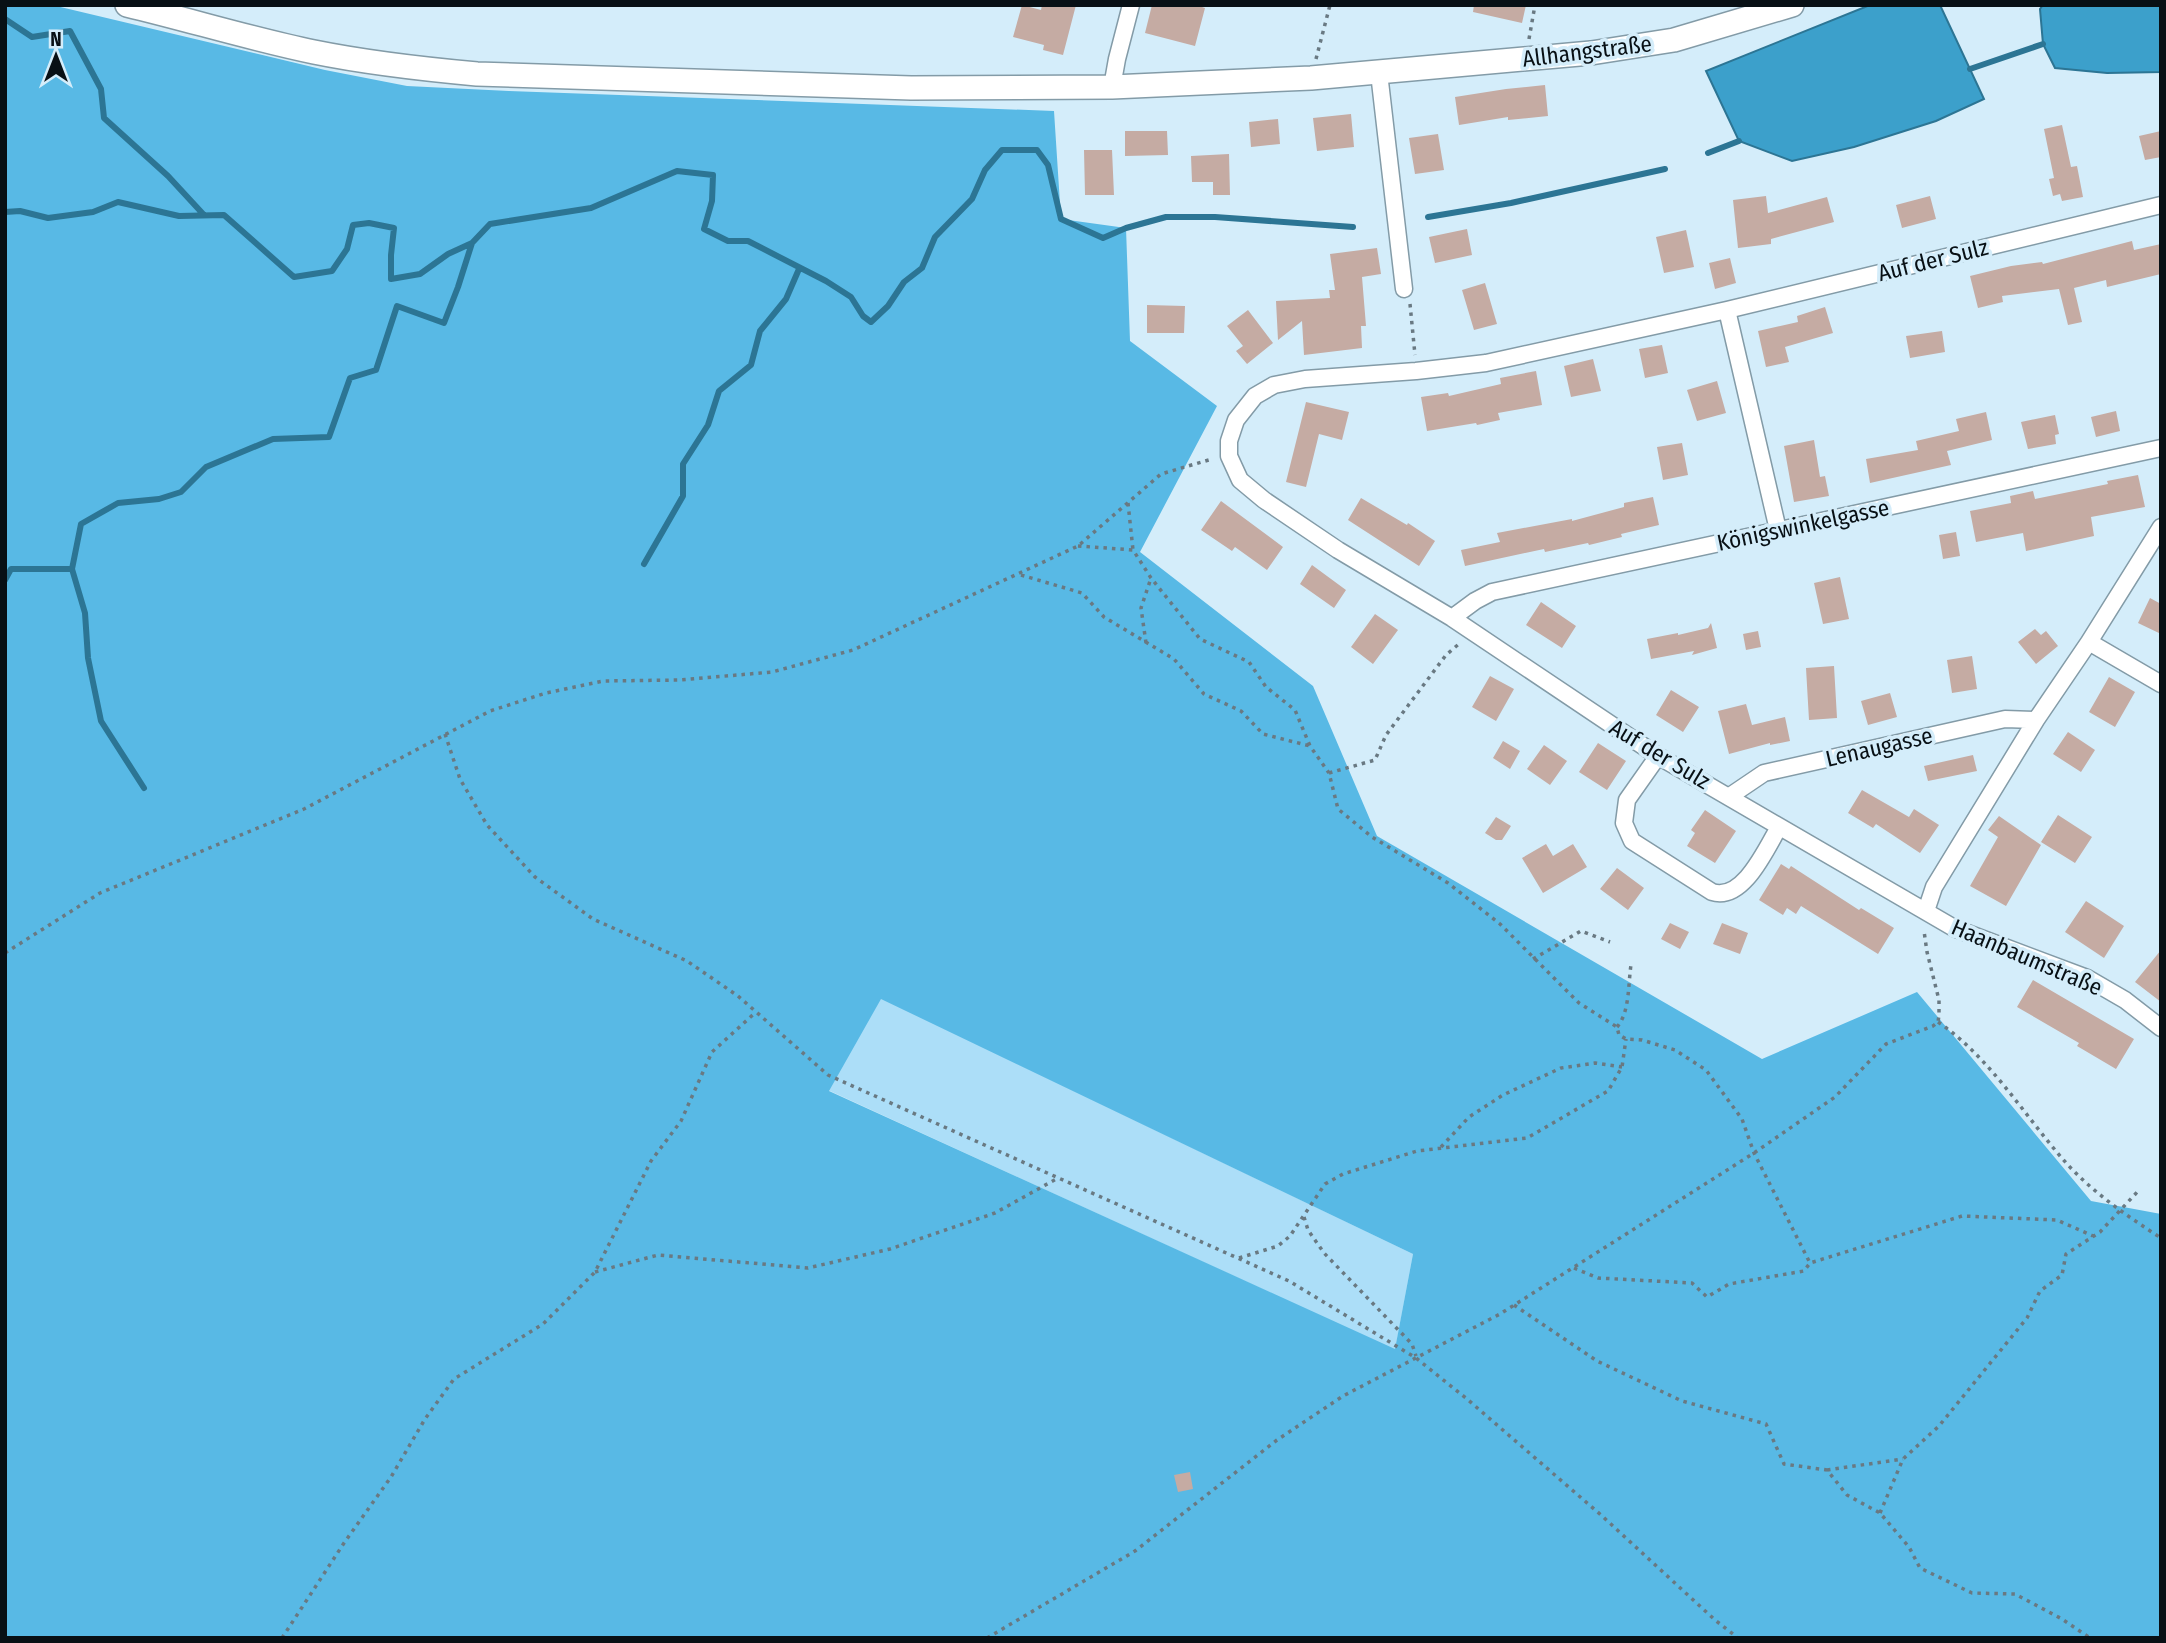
<svg xmlns="http://www.w3.org/2000/svg" width="2166" height="1643" font-family="'Fira Sans Condensed',sans-serif">
<style>
.green{fill:#acdef8}
.forest{fill:#58b9e5;fill-rule:evenodd}
.water{fill:#3ca0cb;stroke:#2c7594;stroke-width:2}
.lines{fill:none;stroke-linecap:round;stroke-linejoin:round}
.stream{stroke:#2c7594;stroke-width:6}
.building{fill:#c5aba3}
.street-casing{stroke:#839ba7;stroke-width:19}
.secondary-casing{stroke:#839ba7;stroke-width:26}
.path{stroke:#697982;stroke-width:3.5;stroke-dasharray:3.5 5;stroke-linecap:butt}
.street{stroke:#fff;stroke-width:16}
.secondary{stroke:#fff;stroke-width:23}
.labels{text-anchor:middle;dominant-baseline:central;stroke-width:7;stroke-linejoin:round;paint-order:stroke}
.street-label{font-size:23px;fill:#081015;stroke:#d4edfa}
</style>
<rect width="100%" height="100%" fill="#d4edfa"/>
<path class="green" d="M881 998 1413 1254 1395 1350 828 1090Z"/>
<path class="forest" d="M5 5H52L325 70 407 86 509 91 1054 111 1061 219 1126 228 1130 341 1217 406 1140 552 1313 686 1377 836 1762 1059 1917 992 2091 1201 2161 1214V1638H5ZM881 999 1413 1254 1395 1349 829 1091Z"/>
<path class="water" d="M1870 5H1940L1984 99 1936 121 1854 147 1792 161 1739 141 1706 71Z
M2043 5H2161V72L2107 73 2055 68 2043 44 2040 9Z"/>
<g class="lines">
<path class="stream" d="M5 19 32 37 70 31 101 89 104 118 168 176 204 215
M1970 69 2043 44
M1708 153 1739 141
M5 212 20 211 48 218 93 212 118 202 179 216 224 215 294 277 332 271 347 249 353 225 369 223 394 228 391 255V279L420 274 448 254 472 243
M1428 217 1511 203 1665 169
M644 564 683 496V464L708 425 719 391 751 365 760 331 786 299 799 269
M72 569 85 613 88 658 101 721 144 788
M5 580 11 569H72L81 524 118 503 159 499 181 492 206 467 273 439 329 437 350 378 376 370 397 306 444 323 458 287 472 243 490 224 591 208 677 171 713 175 712 201 704 229 728 241H748L826 281 851 297 863 316 871 322 888 306 904 282 922 268 935 237 972 199 985 170 1002 150H1037L1048 165 1061 219 1103 238 1126 228 1166 217H1215L1353 227"/>
</g>
<path class="building" d="M1022 5 1041 10 1042 5H1076L1063 55 1043 50 1044 45 1013 37Z
M1152 5H1196L1205 8 1195 46 1145 33Z
M1474 5H1526L1522 23 1473 12Z
M1545 85 1548 116 1508 120V117L1459 125 1455 97 1506 89Z
M1351 114 1354 147 1317 151 1313 118Z
M1278 119 1280 144 1251 147 1249 122Z
M2062 125 2071 167 2077 166 2083 197 2062 201 2060 194 2053 196 2049 179 2054 178 2044 129Z
M1125 131H1167L1168 155 1125 156Z
M2161 131V157L2145 160 2139 136Z
M1438 134 1444 170 1415 174 1409 138Z
M1084 150H1112L1114 195H1085Z
M1229 154 1230 195H1213V182H1192L1191 156Z
M1766 196 1768 213 1827 197 1834 222 1771 239V244L1738 248 1733 200Z
M1930 196 1936 219 1902 228 1896 205Z
M1467 229 1472 255 1435 263 1429 237Z
M1686 230 1694 267 1664 273 1656 237Z
M2132 241 2134 250 2161 244V274L2107 287 2106 280 2074 288 2082 322 2068 325 2059 289 2002 296 2003 302 1978 308 1970 276 2011 266 2042 262 2043 264Z
M1377 248 1381 274 1362 277 1366 326H1361L1362 348 1304 355 1302 321 1278 340 1276 301 1330 298 1329 290H1335L1330 254Z
M1730 258 1736 283 1715 289 1709 263Z
M1485 283 1497 324 1474 330 1462 290Z
M1147 305 1185 306 1184 333H1147Z
M1825 307 1833 333 1785 347 1789 362 1766 367 1758 331 1798 322 1797 316Z
M1248 310 1273 343 1247 364 1236 351 1243 346 1227 326Z
M1942 331 1945 352 1910 358 1906 336Z
M1662 345 1668 373 1645 378 1639 349Z
M1593 359 1601 391 1571 397 1564 366Z
M1536 371 1542 405 1498 413 1500 420 1477 425 1476 423 1427 431 1421 397 1448 393 1449 396 1501 384 1500 378Z
M1717 381 1726 413 1697 421 1687 390Z
M1306 402 1349 412 1342 440 1319 434 1306 487 1286 482Z
M2116 411 2120 431 2096 437 2091 417Z
M1986 412 1992 440 1947 451 1951 465 1870 483 1866 459 1918 450 1916 441 1959 431 1956 419Z
M2055 415 2059 434 2055 435 2056 444 2028 449 2021 422Z
M1814 440 1820 477 1825 476 1829 496 1794 502 1784 446Z
M1682 443 1688 475 1663 480 1657 447Z
M2138 475 2145 507 2091 517 2094 536 2026 551 2023 533 1976 542 1970 511 2011 503 2010 496 2033 491 2035 499 2108 484 2107 481Z
M1653 497 1659 525 1621 534 1622 537 1589 545 1588 543 1545 552 1544 549 1465 566 1461 550 1500 542 1497 533 1572 519V521L1624 507V503Z
M1361 498 1407 525 1408 523 1435 541 1419 566 1348 520Z
M1221 501 1283 547 1267 570 1235 547 1232 551 1201 530Z
M1956 532 1960 556 1943 559 1939 535Z
M1312 565 1346 590 1334 608 1300 584Z
M1840 577 1849 619 1823 624 1814 583Z
M2150 598 2161 604V634L2138 623Z
M1541 602 1576 626 1562 648 1526 625Z
M1375 614 1398 630 1373 664 1351 647Z
M1711 623 1717 648 1692 655 1694 651 1651 659 1647 639 1678 633V635L1708 628Z
M2035 629 2041 635 2046 631 2058 646 2036 664 2018 642Z
M1758 631 1761 647 1746 650 1743 634Z
M1972 656 1977 689 1952 693 1947 660Z
M1834 666 1837 718 1809 720 1806 668Z
M1490 676 1514 689 1496 721 1472 707Z
M2109 677 2135 692 2115 727 2089 712Z
M1671 690 1699 707 1683 732 1656 715Z
M1890 693 1897 717 1868 725 1861 701Z
M1746 704 1752 725 1785 717 1790 741 1770 745V743L1729 754 1718 711Z
M2068 732 2095 750 2081 772 2053 754Z
M1503 741 1520 751 1510 769 1493 758Z
M1598 743 1626 761 1607 790 1579 772Z
M1544 745 1567 761 1550 785 1527 769Z
M1973 755 1977 771 1928 781 1924 766Z
M1862 790 1909 817 1914 809 1939 825 1920 853 1876 824 1873 828 1848 813Z
M1705 810 1736 831 1715 863 1687 846 1695 833 1691 830Z
M2058 815 2092 837 2075 863 2041 842Z
M1999 816 2041 845 2006 906 1970 886 1998 837 1988 830Z
M1496 817 1511 826 1502 840H1496L1485 833Z
M1546 844 1553 856 1573 844 1587 867 1543 893 1522 858Z
M1781 864 1789 869 1791 866 1859 910 1861 908 1894 928 1878 954 1801 906 1796 914 1787 908 1783 915 1759 900Z
M1617 868 1644 888 1628 910 1600 889Z
M2086 901 2124 926 2104 958 2065 932Z
M1670 923 1689 932 1680 949 1661 939Z
M1722 923 1748 933 1740 954 1713 944Z
M2161 950V1002L2135 982Z
M2033 980 2134 1039 2116 1069 2077 1046 2079 1043 2017 1007Z
M1190 1472 1193 1489 1178 1492 1174 1475Z"/>
<g class="lines">
<g class="street-casing">
<path id="street" d="M1379 73 1404 289
M1112 87 1117 59 1131 5
M2161 205 1727 310 1486 363 1416 371 1305 379 1274 385 1255 396 1236 420 1229 441V456L1240 480 1264 500 1338 550 1452 618 1658 756 1954 928 2087 978 2125 1000 2161 1028
M1727 310 1778 530
M1452 618 1475 601 1492 592 2161 448
M2089 642 2161 684
M1658 756 1627 800 1624 823 1632 841 1712 892C1743 902 1766 849 1779 827
M1730 796 1764 773 2005 719 2036 720
M1926 911 1934 887 2036 720 2089 642 2161 527"/>
</g>
<g class="secondary-casing">
<path id="secondary" d="M127 5C190 20 251 39 314 52 368 63 422 69 477 74L911 88 1112 87 1311 78 1591 53 1674 40 1792 5"/>
</g>
<path class="path" d="M1529 39 1535 5
M1316 59 1330 5
M1410 304 1415 355
M1128 503 1133 550
M1078 546 1133 550 1151 578 1200 639 1249 662 1266 687 1295 710 1310 746 1329 773 1338 809 1372 837 1448 883 1500 924 1579 1003 1617 1027 1619 1035 1626 1039 1642 1040 1675 1050 1706 1070 1742 1119 1754 1153 1810 1263 1962 1216 2057 1220 2093 1236
M1021 575 1082 593 1104 617 1174 659 1204 694 1241 711 1263 734 1310 746
M1146 643 1141 608 1151 578
M445 734 460 779 487 825 535 877 593 919 687 961 738 996 828 1075 1289 1281 1416 1358 1467 1399 1601 1515 1715 1620 1738 1638
M1329 773 1375 760 1386 735 1446 655 1460 643
M5 953 100 893 304 809 490 711 546 693 603 681 680 680 772 672 853 650 1078 546 1161 474 1212 459
M1533 959 1581 931 1610 942
M1938 1022C1991 1058 2025 1117 2068 1165 2095 1194 2127 1216 2161 1238
M1617 1027C1630 1012 1628 984 1631 965
M1441 1147 1469 1117 1503 1095 1561 1068 1595 1063 1622 1067
M1304 1217 1308 1230 1324 1253 1412 1344 1416 1356
M1239 1258 1278 1246 1290 1236 1325 1184 1343 1174 1417 1151 1527 1138 1608 1091 1622 1067 1626 1039
M1574 1268 1598 1278 1692 1283 1707 1297 1729 1284 1804 1271 1810 1263
M595 1272 658 1255 808 1268 890 1249 995 1213 1058 1178
M1514 1305 1597 1361 1682 1401 1766 1424 1784 1464 1827 1470 1847 1495 1880 1513 1909 1547 1920 1568 1972 1593 2015 1594 2062 1619 2090 1638
M1827 1470 1903 1459
M1880 1513 1903 1459 1939 1426 2027 1318 2040 1291 2062 1275 2066 1254 2100 1232 2140 1189
M282 1638 344 1543 391 1477 425 1419 454 1379 543 1324 595 1272 651 1161 681 1121 712 1052 756 1012
M987 1638 1135 1551 1277 1440 1343 1396 1500 1314 1754 1153 1835 1097 1886 1044 1933 1026 1938 1022 1939 1015V1000L1927 952 1924 931"/>
<use href="#street" class="street"/>
<use href="#secondary" class="secondary"/>
</g>
<g class="labels">
<g class="street-label">
<text transform="translate(1587 51) rotate(-7)">Allhangstraße</text>
<text transform="translate(1933 260) rotate(-14)">Auf der Sulz</text>
<text transform="translate(1803 525) rotate(-12)">Königswinkelgasse</text>
<text transform="translate(1879 747) rotate(-13)">Lenaugasse</text>
<text transform="translate(1660 754) rotate(31)">Auf der Sulz</text>
<text transform="translate(2027 957) rotate(23)">Haanbaumstraße</text>
</g>
</g>
<rect width="2166" height="1643" fill="none" stroke="#081015" stroke-width="14"/>
<g transform="translate(56 56)" stroke="#d4edfa" stroke-width="5" paint-order="stroke">
<path d="M0-5L12 26L0 18L-12 26Z" fill="#081015"/>
<text y="-10" font-size="19" font-weight="bold" text-anchor="middle" fill="#081015">N</text>
</g>
</svg>
